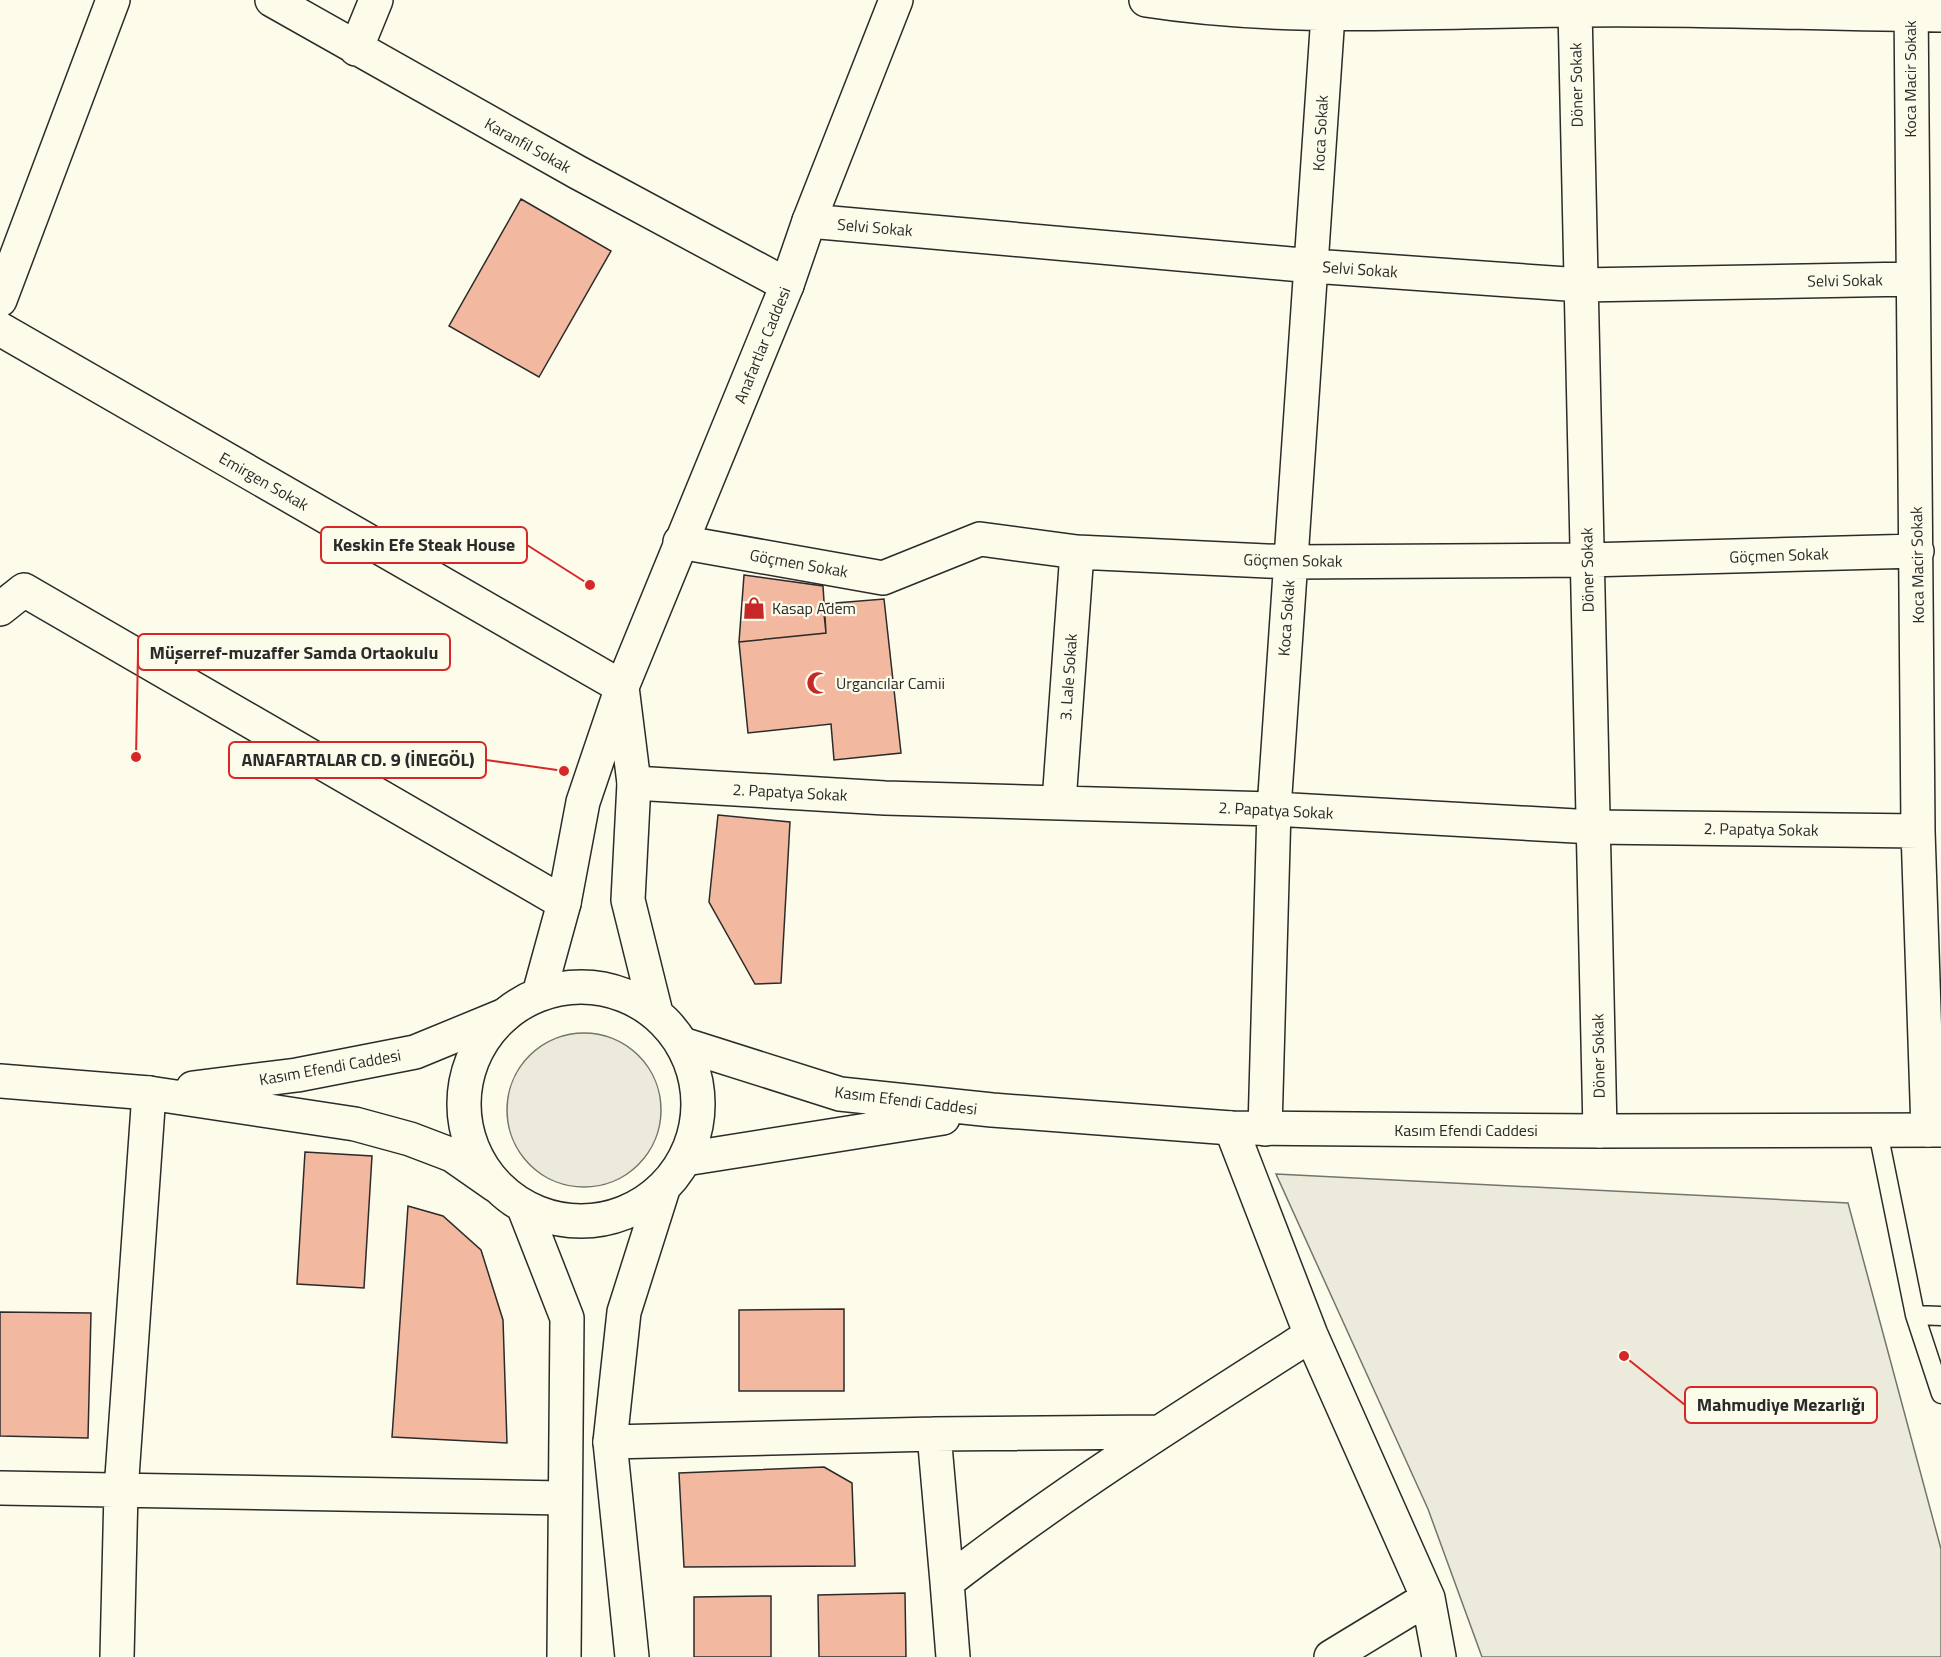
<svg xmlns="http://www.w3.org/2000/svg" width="1941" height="1657" font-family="'Titillium Web',sans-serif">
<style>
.green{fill:#ecebdb;stroke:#74746e;stroke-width:1.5}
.building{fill:#f2b8a0;stroke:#2b2b2b;stroke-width:1.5}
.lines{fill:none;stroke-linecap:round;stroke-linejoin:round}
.service-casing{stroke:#2b2b2b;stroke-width:21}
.minor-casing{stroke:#2b2b2b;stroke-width:36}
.tertiary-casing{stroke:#2b2b2b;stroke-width:36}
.secondary-casing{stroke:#2b2b2b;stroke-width:36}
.service{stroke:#fdfbea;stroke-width:18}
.minor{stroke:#fdfbea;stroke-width:33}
.tertiary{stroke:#fdfbea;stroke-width:33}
.secondary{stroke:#fdfbea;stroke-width:33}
.labels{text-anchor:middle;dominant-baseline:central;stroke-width:4.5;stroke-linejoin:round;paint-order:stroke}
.street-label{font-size:16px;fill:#2b2b2b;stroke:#fdfbea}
.poi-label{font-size:16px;fill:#2b2b2b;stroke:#fdfbea;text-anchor:start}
.leader{fill:none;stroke:#d62828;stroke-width:2}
.callout-dot{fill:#d62828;stroke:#fdfbea;stroke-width:2}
.callout{fill:#fdfbea;stroke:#d62828;stroke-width:2}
.callout-label{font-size:18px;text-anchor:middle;font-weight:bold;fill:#2b2b2b}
</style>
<rect width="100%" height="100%" fill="#fdfbea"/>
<path class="green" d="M507 1110a77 77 0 1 1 154 0a77 77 0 1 1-154 0Z
M1276 1174 1848 1203 1941 1549V1657H1482L1428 1509Z"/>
<path class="building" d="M521 199 611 251 539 377 449 326Z
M744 575 823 586 826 633 739 642Z
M884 599 901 753 834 760 831 724 748 733 739 642 826 633 823 604Z
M718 815 790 822 781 983 755 984 709 902Z
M305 1152 372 1156 364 1288 297 1284Z
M408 1206 443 1216 481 1250 503 1320 507 1443 392 1437Z
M844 1309V1391H739V1310Z
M0 1312 91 1313 88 1438 0 1436Z
M824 1467 852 1483 855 1566 684 1567 679 1473Z
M905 1593 906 1657H819L818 1595Z
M771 1596V1657H694V1597Z"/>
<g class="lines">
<g class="service-casing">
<path id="service" d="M1878 1132 1915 1315 1941 1394
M1915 1315 1941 1316"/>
</g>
<g class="minor-casing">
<path id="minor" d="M272 0 577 172 787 285
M1146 0C1287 22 1431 11 1573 10 1695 8 1818 14 1941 15
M1911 0 1918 831 1928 1130
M1575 9 1600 1131
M356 49 376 0
M809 221 1313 266 1581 285 1911 279
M0 300 113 0
M0 329 622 687
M680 542 883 578 980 539 1077 552 1290 562 1587 560 1917 551
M0 609 24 590 564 903
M634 783 885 798 1274 809 1593 827 1918 831
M1059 802 1077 552
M1231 1128 1311 1335 1428 1598 1439 1657
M1265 1129 1274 809 1329 0
M934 1434 947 1582
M610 1442 934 1434 1157 1432
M0 1488 563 1498
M117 1657 121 1491 149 1093
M953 1657 947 1582C1063 1492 1187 1414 1311 1335
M1331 1657 1428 1598"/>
</g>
<g class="tertiary-casing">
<path id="tertiary" d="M682 1044 840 1094 992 1110 1231 1128 1600 1131 1941 1130
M0 1081 149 1093 355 1124 410 1139 452 1155 495 1185
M193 1088 297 1075 415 1052 505 1015
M685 1159 943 1118"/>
</g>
<g class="secondary-casing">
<path id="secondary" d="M622 687 787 285 809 221 896 0
M464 1104a117 117 0 1 1 234 0a117 117 0 1 1-234 0Z
M539 994 564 903 583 802 622 687 634 783 628 900 656 1013
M524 1208 567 1318 564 1657
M632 1657 610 1442 624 1312 663 1189"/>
</g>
<use href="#service" class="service"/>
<use href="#minor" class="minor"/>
<use href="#tertiary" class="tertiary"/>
<use href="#secondary" class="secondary"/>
</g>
<defs>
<g id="shop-bare" transform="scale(1.8)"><path d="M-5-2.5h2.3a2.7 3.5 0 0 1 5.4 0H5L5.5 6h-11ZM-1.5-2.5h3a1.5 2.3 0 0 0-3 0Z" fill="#c62828" stroke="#fdfbea" stroke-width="2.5" paint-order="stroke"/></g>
<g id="mosque-bare" transform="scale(1.8)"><path d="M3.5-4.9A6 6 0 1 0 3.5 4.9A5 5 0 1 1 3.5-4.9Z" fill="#c62828" stroke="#fdfbea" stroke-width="2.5" paint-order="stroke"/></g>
</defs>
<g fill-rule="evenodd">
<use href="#shop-bare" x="754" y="608"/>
<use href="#mosque-bare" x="818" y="683"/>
</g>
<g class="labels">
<g class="street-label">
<text transform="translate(1910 79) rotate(-90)">Koca Macir Sokak</text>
<text transform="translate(1576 85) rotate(-91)">Döner Sokak</text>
<text transform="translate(1320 133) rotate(-87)">Koca Sokak</text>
<text transform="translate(528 145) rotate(29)">Karanfil Sokak</text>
<text transform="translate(875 227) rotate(5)">Selvi Sokak</text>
<text transform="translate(1360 269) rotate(4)">Selvi Sokak</text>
<text transform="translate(1845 280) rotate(-1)">Selvi Sokak</text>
<text transform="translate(762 345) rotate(-68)">Anafartlar Caddesi</text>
<text transform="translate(264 481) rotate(30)">Emirgen Sokak</text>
<text transform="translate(1779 555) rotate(-2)">Göçmen Sokak</text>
<text transform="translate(1293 560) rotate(1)">Göçmen Sokak</text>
<text transform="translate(799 563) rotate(10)">Göçmen Sokak</text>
<text transform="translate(1917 565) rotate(-91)">Koca Macir Sokak</text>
<text transform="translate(1587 570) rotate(-91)">Döner Sokak</text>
<text transform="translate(1286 618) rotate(-86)">Koca Sokak</text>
<text transform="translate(1068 677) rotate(-86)">3. Lale Sokak</text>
<text transform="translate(790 792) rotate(3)">2. Papatya Sokak</text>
<text transform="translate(1276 810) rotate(3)">2. Papatya Sokak</text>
<text transform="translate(1761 829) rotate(1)">2. Papatya Sokak</text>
<text transform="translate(1598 1056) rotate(-91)">Döner Sokak</text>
<text transform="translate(330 1067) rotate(-10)">Kasım Efendi Caddesi</text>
<text transform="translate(906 1100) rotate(7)">Kasım Efendi Caddesi</text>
<text x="1466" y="1130">Kasım Efendi Caddesi</text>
</g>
<g class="poi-label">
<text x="772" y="608">Kasap Adem</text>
<text x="836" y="683">Urgancılar Camii</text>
</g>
</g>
<path class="leader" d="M590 585L527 545M136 757L138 652M564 771L486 760M1624 1356L1685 1405"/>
<g class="callout-dot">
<circle cx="590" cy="585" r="6"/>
<circle cx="136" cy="757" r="6"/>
<circle cx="564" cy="771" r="6"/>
<circle cx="1624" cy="1356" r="6"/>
</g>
<g class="callout">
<rect x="321" y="527" width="206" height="36" rx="6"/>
<rect x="138" y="634" width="312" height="36" rx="6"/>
<rect x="229" y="742" width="257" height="36" rx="6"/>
<rect x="1685" y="1387" width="192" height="36" rx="6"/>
</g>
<g class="callout-label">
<text x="424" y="551">Keskin Efe Steak House</text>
<text x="294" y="659">Müşerref-muzaffer Samda Ortaokulu</text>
<text x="358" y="766">ANAFARTALAR CD. 9 (İNEGÖL)</text>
<text x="1781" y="1411">Mahmudiye Mezarlığı</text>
</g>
</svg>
